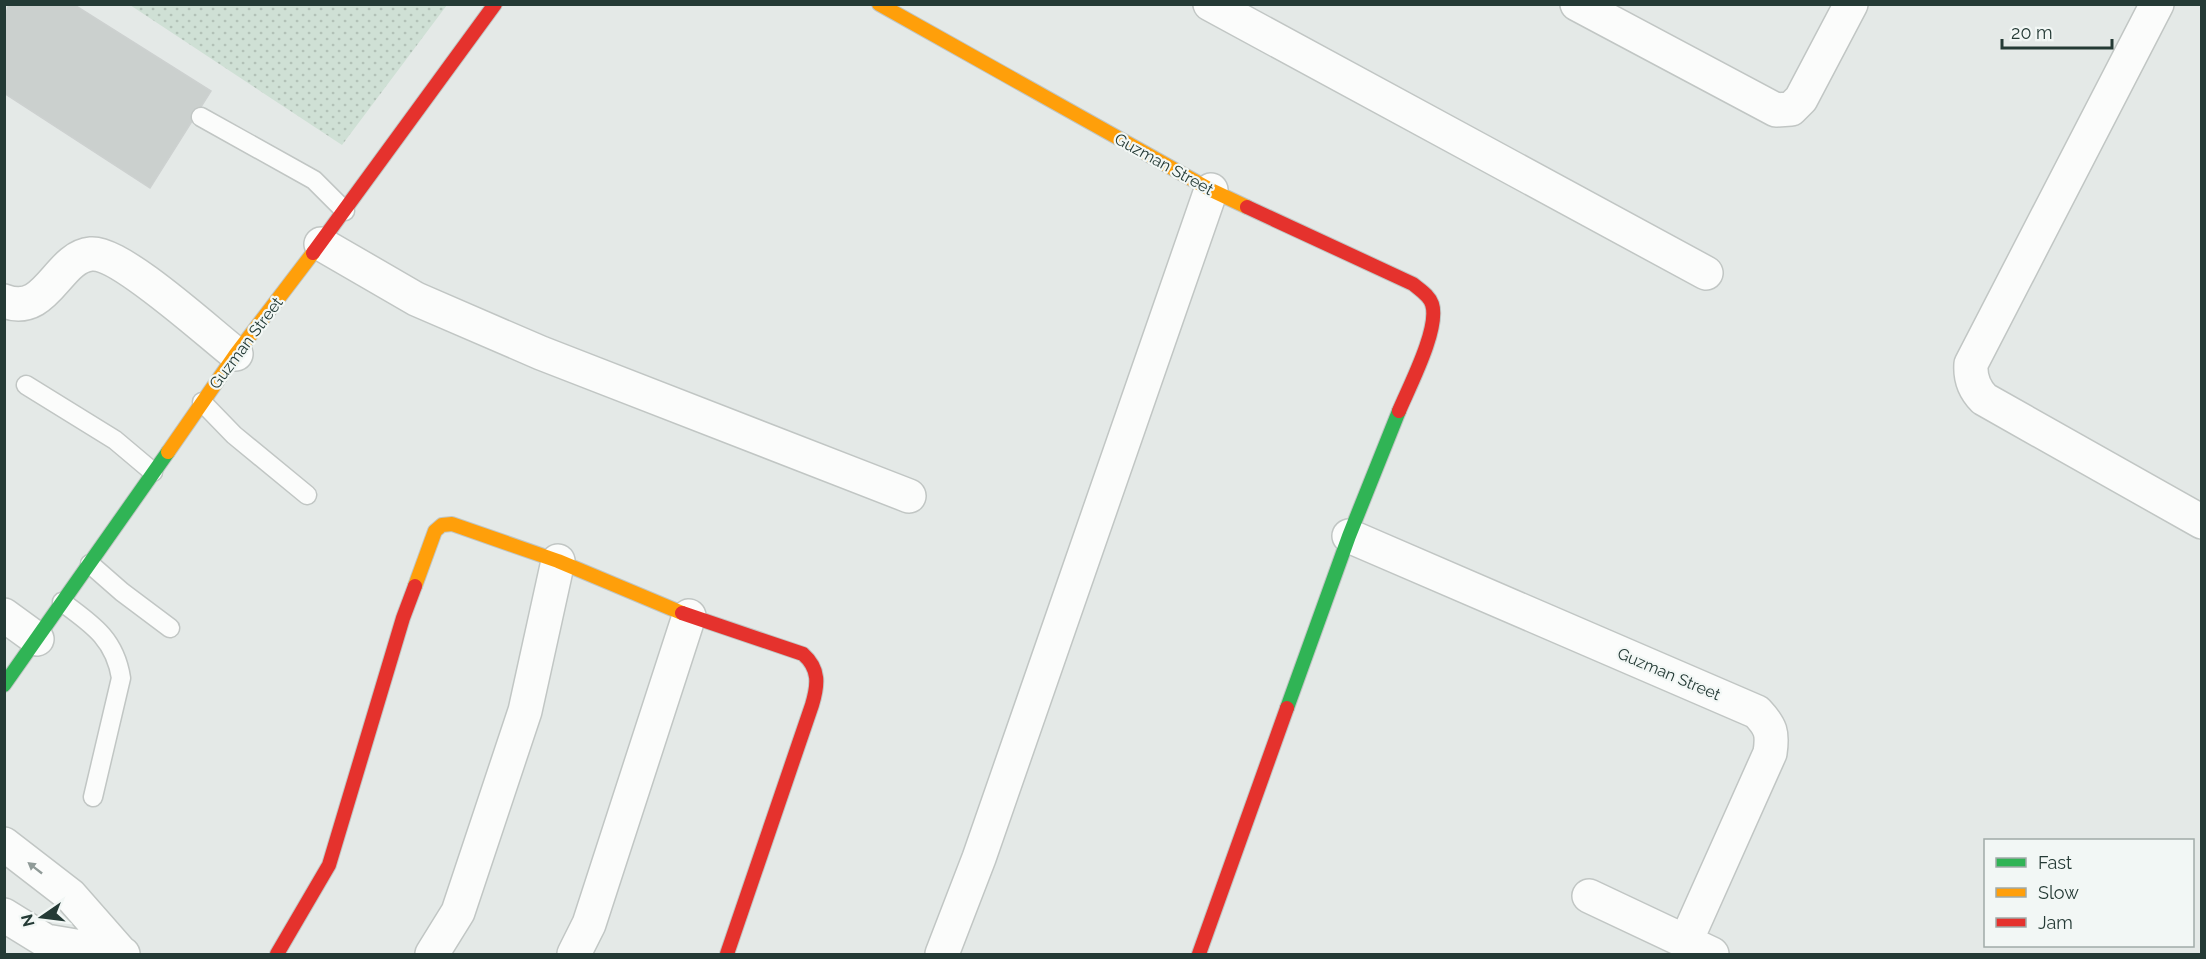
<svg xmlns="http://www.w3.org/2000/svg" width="2206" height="959" font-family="Raleway,sans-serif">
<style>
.grass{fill:url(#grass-dots)}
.building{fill:#cbd0ce;stroke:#cdd1d0;stroke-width:1.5}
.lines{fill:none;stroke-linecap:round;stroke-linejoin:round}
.lane-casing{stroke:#c1c6c4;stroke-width:21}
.street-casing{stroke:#c1c6c4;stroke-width:36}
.fast-casing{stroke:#c0c6c4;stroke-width:16}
.slow-casing{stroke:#c0c6c4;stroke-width:16}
.jam-casing{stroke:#c0c6c4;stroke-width:16}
.lane{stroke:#fbfcfb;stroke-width:18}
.street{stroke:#fbfcfb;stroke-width:33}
.fast{stroke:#30b455;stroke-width:14}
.slow{stroke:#ff9f0a;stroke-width:14}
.jam{stroke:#e5322d;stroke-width:14}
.oneway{fill:#909b98}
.labels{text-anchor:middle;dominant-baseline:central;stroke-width:4.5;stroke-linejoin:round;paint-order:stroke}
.street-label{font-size:16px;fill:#243a35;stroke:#f2f7f5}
</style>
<defs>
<pattern id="grass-dots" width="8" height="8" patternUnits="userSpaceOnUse" patternTransform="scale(1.5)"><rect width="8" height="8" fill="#cfe0d5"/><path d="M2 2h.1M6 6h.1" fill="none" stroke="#b2c1b7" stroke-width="1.8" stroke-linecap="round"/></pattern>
</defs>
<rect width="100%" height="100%" fill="#e4e9e7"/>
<path class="grass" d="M130 5 447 4V5L342 145Z"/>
<path class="building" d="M9 4H73L211 91 150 188 4 93V19Z"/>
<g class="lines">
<g class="lane-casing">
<path id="lane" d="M201 117 314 180 345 211
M26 385 115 440 153 472
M202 402 234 435 307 495
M90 564 122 592 170 628
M62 602C92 624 115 639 121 678L93 797"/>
</g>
<g class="street-casing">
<path id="street" d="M1210 4 1706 273
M1577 4 1776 110 1791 109 1801 99 1851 4
M2157 4 1971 364C1970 378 1974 389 1984 399L2202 522
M321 244 416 299 541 353 909 496
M4 301C47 318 57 257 91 254 120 251 210 334 236 354
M1349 536 1757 712C1771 727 1773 733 1770 753L1686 941
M4 615 37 639
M4 844 70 895 121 953
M1589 896 1712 954
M4 915 46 941 123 954
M432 954 458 912 525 711 558 561
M574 954 589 924 689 616
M942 954 979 858 1211 190"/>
</g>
<g class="fast-casing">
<path id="fast" d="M4 685 168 452
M1287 708 1349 536 1399 411"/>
</g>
<g class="slow-casing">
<path id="slow" d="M879 4 1211 190 1247 207
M168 452 236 354 313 253
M415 586 435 531 442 525 452 524 558 561 682 613"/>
</g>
<g class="jam-casing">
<path id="jam" d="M1247 207 1413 284C1420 290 1429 295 1432 304 1440 328 1409 387 1399 411
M313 253 495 4
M682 613 803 654C820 669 818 685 812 705L727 954
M277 954 329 865 403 618 415 586
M1199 954 1287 708"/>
</g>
<use href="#lane" class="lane"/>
<use href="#street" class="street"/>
<use href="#fast" class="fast"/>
<use href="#slow" class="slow"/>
<use href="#jam" class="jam"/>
</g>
<defs><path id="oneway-solid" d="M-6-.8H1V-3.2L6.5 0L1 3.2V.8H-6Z" transform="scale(1.5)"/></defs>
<use class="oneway" href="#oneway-solid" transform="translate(35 868) rotate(-142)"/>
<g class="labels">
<g class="street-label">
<text transform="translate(1164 164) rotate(29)">Guzman Street</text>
<text transform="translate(246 343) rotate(-53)">Guzman Street</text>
<text transform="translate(1669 674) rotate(23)">Guzman Street</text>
</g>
</g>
<rect width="2206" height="959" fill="none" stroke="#243a35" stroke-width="12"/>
<rect x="1984" y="839" width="210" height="108" fill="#f2f7f5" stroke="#a0aba8" stroke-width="1.5"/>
<rect x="1996" y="858" width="30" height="9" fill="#30b455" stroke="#a0aba8" stroke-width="1.5"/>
<text x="2038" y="869" font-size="18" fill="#243a35">Fast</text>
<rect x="1996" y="888" width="30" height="9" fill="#ff9f0a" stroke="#a0aba8" stroke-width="1.5"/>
<text x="2038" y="899" font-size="18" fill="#243a35">Slow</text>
<rect x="1996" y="918" width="30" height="9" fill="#e5322d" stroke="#a0aba8" stroke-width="1.5"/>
<text x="2038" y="929" font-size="18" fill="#243a35">Jam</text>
<g transform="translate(42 917) rotate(256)" stroke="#f2f7f5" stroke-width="4.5" paint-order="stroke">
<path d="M0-4.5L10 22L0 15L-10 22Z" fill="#243a35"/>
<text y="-9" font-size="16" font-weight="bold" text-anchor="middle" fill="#243a35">N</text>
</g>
<path d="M2002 39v9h110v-9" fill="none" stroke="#243a35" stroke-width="3"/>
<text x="2011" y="39" font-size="18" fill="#243a35" stroke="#f2f7f5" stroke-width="4.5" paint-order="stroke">20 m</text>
</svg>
